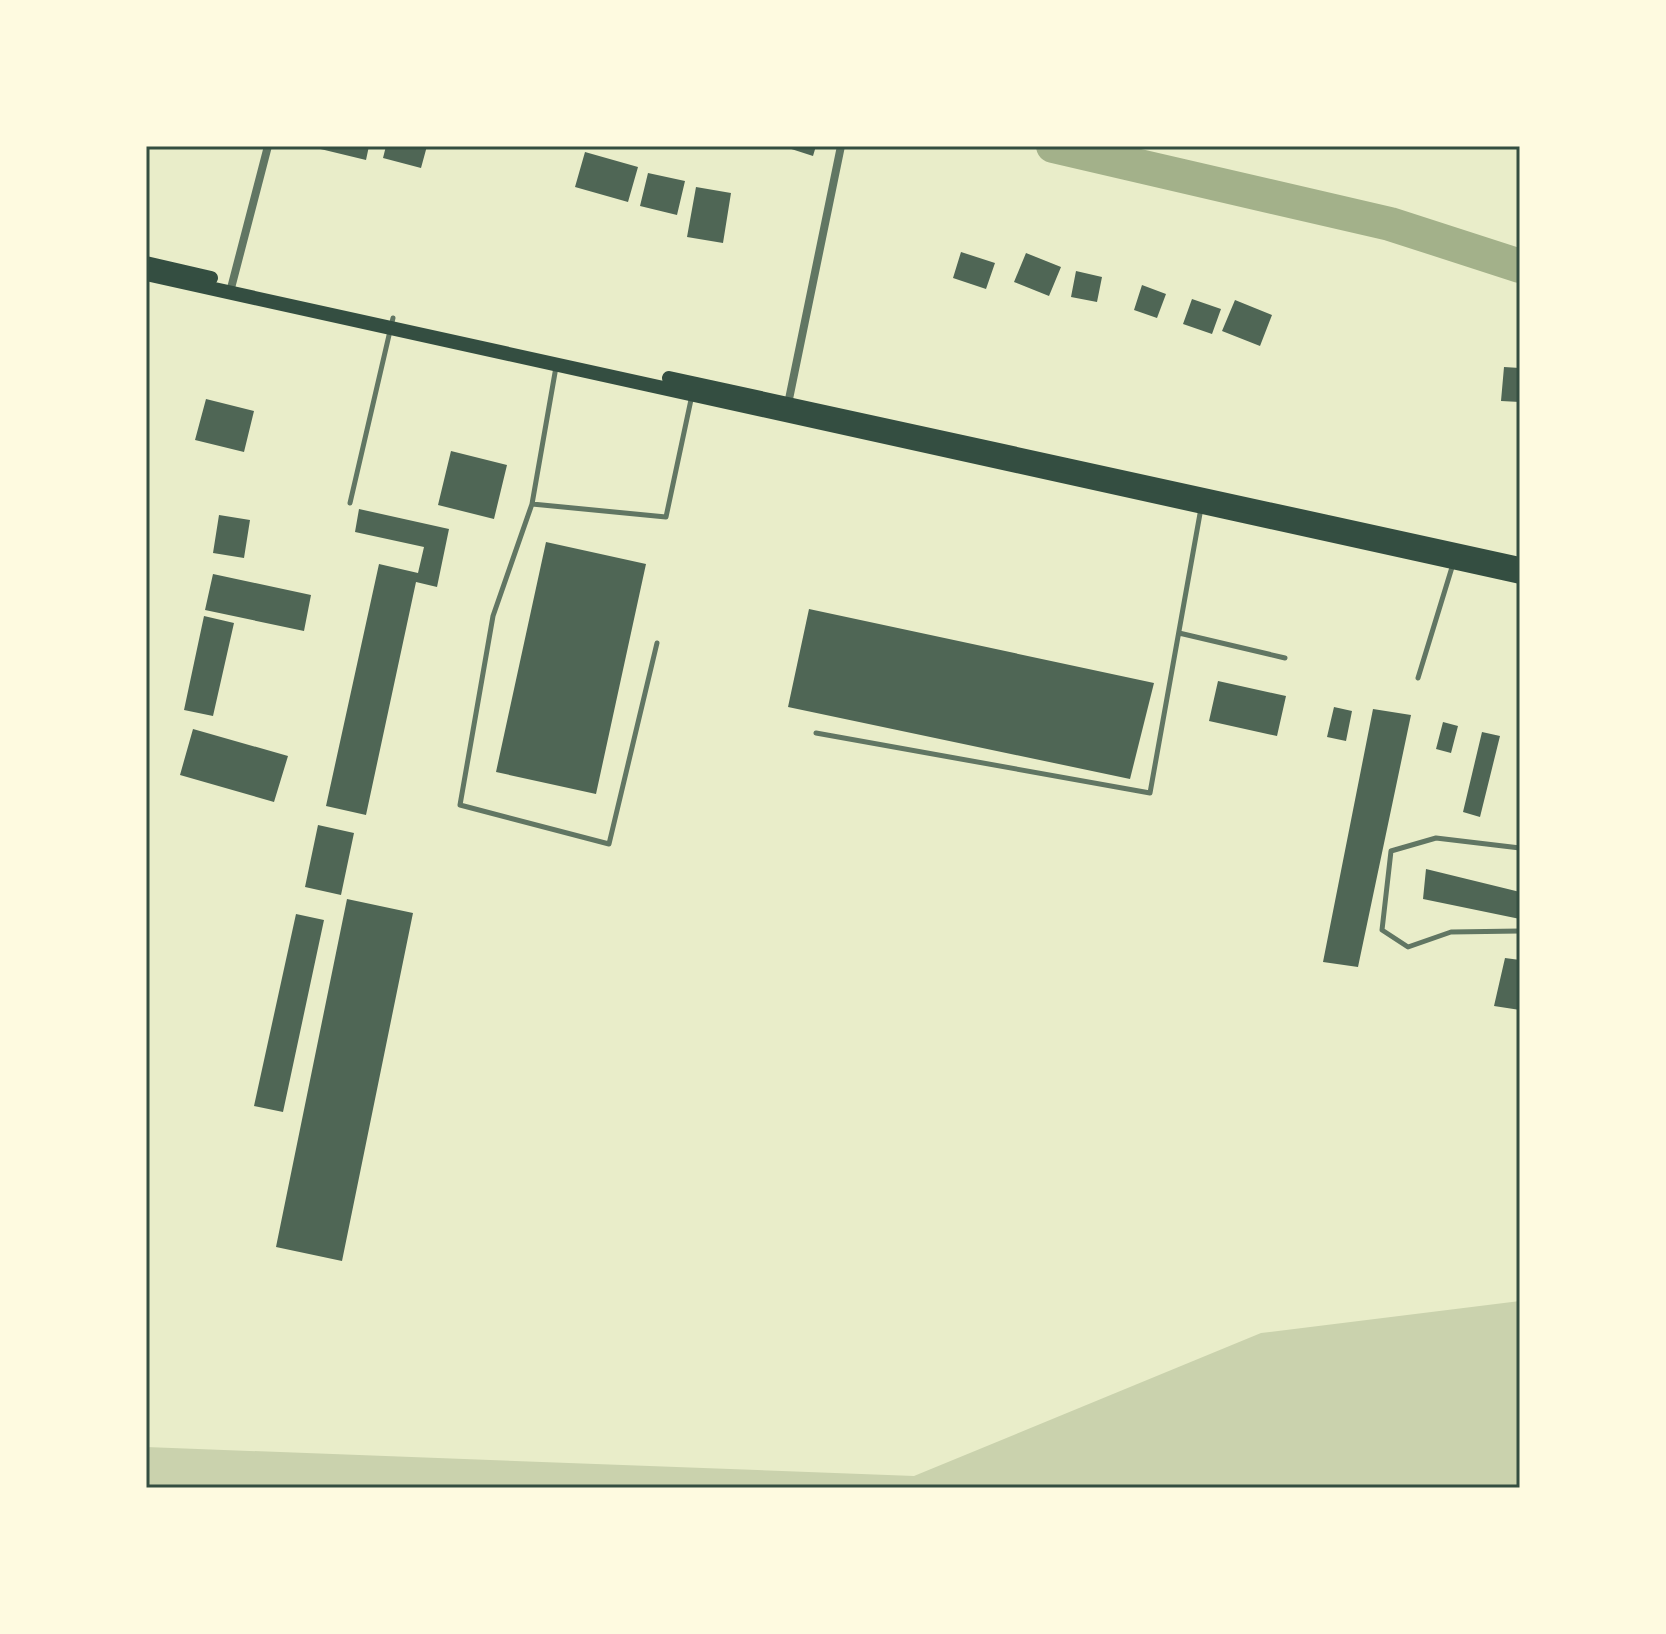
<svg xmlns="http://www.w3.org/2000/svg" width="1666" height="1634" font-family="'Playfair Display',serif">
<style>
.green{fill:#cad2ad}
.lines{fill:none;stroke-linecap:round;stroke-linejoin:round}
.river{stroke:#a3b18a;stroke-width:34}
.building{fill:#4f6655}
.service{stroke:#617663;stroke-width:5}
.minor{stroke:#617663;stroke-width:8}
.secondary{stroke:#344e41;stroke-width:14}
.neatline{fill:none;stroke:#344e41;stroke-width:3}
</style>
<rect width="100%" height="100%" fill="#e9edc9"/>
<path class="green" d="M1520 1301V1488H146V1447L914 1476 1261 1333Z"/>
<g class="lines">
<path class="river" d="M1053 146 1390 224 1520 266"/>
</g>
<path class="building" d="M308 146H369L366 160Z
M386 146H427L421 168 383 158Z
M782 146H816L813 156Z
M585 152 638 167 628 202 575 187Z
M648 173 685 181 677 215 640 206Z
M696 187 731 193 723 243 687 237Z
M961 252 995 263 986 289 953 278Z
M1026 253 1061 267 1049 296 1014 282Z
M1076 271 1102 277 1097 302 1071 297Z
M1142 285 1166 294 1157 318 1134 310Z
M1192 299 1221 309 1212 334 1183 324Z
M1235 300 1272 315 1260 346 1222 331Z
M1504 367 1520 368V402L1501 401Z
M206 399 254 411 244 452 195 440Z
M451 451 507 465 494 519 438 505Z
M359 509 449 529 437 587 416 582 366 815 326 806 379 564 418 573 424 547 355 532Z
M219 515 250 520 244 558 213 553Z
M546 542 646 564 596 794 496 772Z
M213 574 311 595 304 631 205 610Z
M809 609 1154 683 1130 779 788 707Z
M204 616 234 623 213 716 184 710Z
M1218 681 1286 696 1277 736 1209 721Z
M1334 707 1352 711 1346 741 1327 737Z
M1373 709 1411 715 1358 967 1323 962Z
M1443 722 1458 726 1451 753 1436 749Z
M193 729 288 756 274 802 180 775Z
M1482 732 1500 736 1480 817 1463 812Z
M318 825 354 833 341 895 305 887Z
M1426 869 1520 892V919L1423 899Z
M347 899 413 913 342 1261 276 1247Z
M296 914 324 920 283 1112 254 1106Z
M1505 958 1520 960V1010L1494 1006Z"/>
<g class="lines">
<path class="service" d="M350 503 393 318
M532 504 556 367
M1179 633 1285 658
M657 643 609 844 460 805 493 616 532 504 666 517 692 395
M1418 678 1453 564
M816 733 1150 793 1201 508
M1520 848 1436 838 1391 851 1382 930 1408 947 1451 932 1520 931"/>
<path class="minor" d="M230 292 268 146
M788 404 841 146"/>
<path class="secondary" d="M146 263 211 278
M146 274 1520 577
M669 378 1520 564"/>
</g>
<rect width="1666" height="1634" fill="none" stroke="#fefae0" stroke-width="296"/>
<rect x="148" y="148" width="1370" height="1338" class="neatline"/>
</svg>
